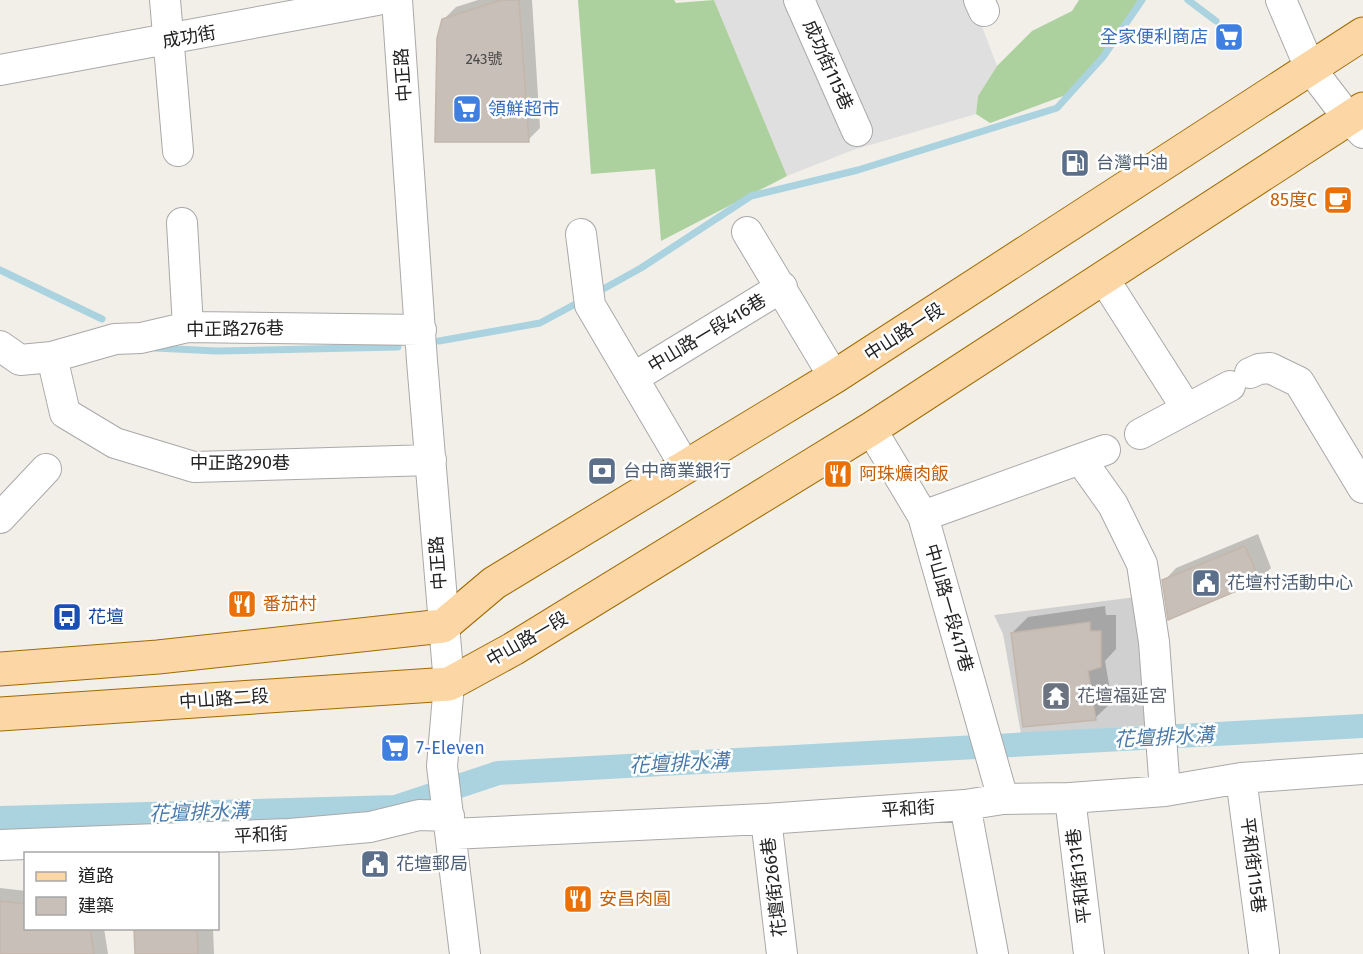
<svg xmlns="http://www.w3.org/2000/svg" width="1363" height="954" font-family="'Fira Sans','Noto Sans TC',sans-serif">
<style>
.residential{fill:#e0dfdf}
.religious{fill:#d0d0d0}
.forest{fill:#add19e}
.shadow{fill:#0003}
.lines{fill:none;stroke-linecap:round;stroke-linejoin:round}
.stream{stroke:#aad3df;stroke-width:7}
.canal{stroke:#aad3df;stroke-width:24}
.building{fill:#c7bfb8;stroke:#c4b6ab;stroke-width:1.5}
.minor-casing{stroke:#a9a9a9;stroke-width:32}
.major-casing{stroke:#a06b00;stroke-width:35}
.minor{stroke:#fff;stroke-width:30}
.major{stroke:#fcd6a4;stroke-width:33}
.labels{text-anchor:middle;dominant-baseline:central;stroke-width:5;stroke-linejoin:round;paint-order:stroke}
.number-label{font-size:15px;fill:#4b4948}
.street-label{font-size:18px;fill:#222;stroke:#fff}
.shop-label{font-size:18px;fill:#366cbe;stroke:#fff;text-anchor:start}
.service-label{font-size:18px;fill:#4e5e75;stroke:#fff;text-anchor:start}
.food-label{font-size:18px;fill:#c56008;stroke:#fff;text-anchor:start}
.transit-label{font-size:18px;fill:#164399;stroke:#fff;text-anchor:start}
.worship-label{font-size:18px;fill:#5b616d;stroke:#fff;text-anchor:start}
.water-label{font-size:20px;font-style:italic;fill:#4a7aab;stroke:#fff}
</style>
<rect width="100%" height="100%" fill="#f2efe9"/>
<path class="residential" d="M714 0H972L997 66 978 96 976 114 853 150 787 176Z"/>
<path class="religious" d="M1136 597 1151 725 1021 734 1003 634 994 615Z"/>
<path class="forest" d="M578 0H674L676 3 714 0 787 176 661 241 655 169 591 174Z
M1079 0H1138L1101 61 1074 92 990 123 976 114 978 96 997 66 1032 31 1072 11Z"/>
<path class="shadow" d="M478 0H532L540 128 528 140 443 20 456 7Z
M1258 534 1271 568 1259 580 1164 581 1176 568Z
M1105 606 1106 615H1116V649L1105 661 1112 702 1095 718 1012 633 1028 617Z
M0 888 26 891V928H104L108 954H0Z
M136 928H213L214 954H137Z"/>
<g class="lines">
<path class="stream" d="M1188 0 1216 21
M0 270 102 319
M596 293 641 268 751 196 858 170 1057 108 1103 57 1142 0
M439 341 540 323 581 301
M155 348 217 351 398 347"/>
<path class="canal" d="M0 818 396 807 498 773 1363 726"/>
</g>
<path class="building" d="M501 0H519L529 142H435L437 38 442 19Z
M1245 546 1260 581 1168 620 1162 580Z
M1090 622V631H1101V667L1088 671 1096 720 1023 727 1011 633Z
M0 901 26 904V928H90L94 954H0Z
M134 928H197L198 954H135Z"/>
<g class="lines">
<g class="minor-casing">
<path id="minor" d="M165 0 178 151
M397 0 422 361 449 684 442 766 465 954
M799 0 857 131
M979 0 984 11
M1281 0 1310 68 1349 119 1363 133
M0 70 377 0
M182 223 188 327
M747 232 834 377
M581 234 590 305 686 468
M1104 279 1187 409
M0 346 20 360 52 357 115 339 141 338 188 327 421 330
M52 357 65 413 115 443 194 467 431 460
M1250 373 1259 369 1270 368 1299 382 1363 488
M633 378 782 287
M871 429 923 516 1003 799
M1140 434 1230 386
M1081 460 1113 505 1142 564 1154 642 1165 791
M923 516 1105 450
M0 518 46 469
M1241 778 1264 952
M1070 798 1089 954
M965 805 993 954
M766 819 782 954
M451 834 766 819 965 805 1003 799 1070 798 1165 791 1241 778 1363 769
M0 845 290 834 370 827 419 815 449 816"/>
</g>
<g class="major-casing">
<path id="major" d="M0 669 158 657 443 626 494 583 834 377 1363 34
M0 714 449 684 513 649 871 429 1363 109"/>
</g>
<use href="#minor" class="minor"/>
<use href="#major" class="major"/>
</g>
<defs>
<g id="supermarket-square" transform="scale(1.5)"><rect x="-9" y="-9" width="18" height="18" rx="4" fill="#3f7fe0" stroke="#fff"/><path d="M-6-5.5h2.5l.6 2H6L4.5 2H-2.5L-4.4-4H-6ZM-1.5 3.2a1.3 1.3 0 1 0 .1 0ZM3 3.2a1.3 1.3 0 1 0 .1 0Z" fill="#fff"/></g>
<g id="fuel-square" transform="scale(1.5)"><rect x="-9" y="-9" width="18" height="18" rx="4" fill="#5c6f8a" stroke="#fff"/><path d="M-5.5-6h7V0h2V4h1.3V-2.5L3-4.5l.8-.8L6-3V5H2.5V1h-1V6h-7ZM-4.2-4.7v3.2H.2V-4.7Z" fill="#fff"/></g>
<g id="cafe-square" transform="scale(1.5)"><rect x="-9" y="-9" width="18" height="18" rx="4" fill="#e8710a" stroke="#fff"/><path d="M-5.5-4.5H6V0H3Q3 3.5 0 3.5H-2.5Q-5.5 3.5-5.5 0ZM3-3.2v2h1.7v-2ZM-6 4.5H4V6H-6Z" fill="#fff"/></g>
<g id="bank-square" transform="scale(1.5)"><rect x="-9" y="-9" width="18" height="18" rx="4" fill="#5c6f8a" stroke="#fff"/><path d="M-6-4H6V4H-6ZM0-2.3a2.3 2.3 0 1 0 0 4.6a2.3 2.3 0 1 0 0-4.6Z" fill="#fff"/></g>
<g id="restaurant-square" transform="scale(1.5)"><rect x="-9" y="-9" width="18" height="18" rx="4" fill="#e8710a" stroke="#fff"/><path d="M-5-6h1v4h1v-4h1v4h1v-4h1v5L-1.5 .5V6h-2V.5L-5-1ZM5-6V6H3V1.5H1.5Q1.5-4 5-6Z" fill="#fff"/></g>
<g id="civic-square" transform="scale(1.5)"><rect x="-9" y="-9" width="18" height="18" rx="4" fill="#5c6f8a" stroke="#fff"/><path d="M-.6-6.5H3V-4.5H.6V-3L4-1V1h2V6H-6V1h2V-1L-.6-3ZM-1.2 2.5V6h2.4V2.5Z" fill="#fff"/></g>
<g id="bus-square" transform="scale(1.5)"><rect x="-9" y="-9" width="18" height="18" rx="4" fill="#1a4fb4" stroke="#fff"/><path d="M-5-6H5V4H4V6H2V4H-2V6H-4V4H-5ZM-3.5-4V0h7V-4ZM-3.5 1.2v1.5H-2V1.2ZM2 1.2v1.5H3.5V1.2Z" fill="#fff"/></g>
<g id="temple-square" transform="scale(1.5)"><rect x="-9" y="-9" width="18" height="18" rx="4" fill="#6b7280" stroke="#fff"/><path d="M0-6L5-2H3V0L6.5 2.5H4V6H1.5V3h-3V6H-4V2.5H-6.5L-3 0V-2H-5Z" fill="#fff"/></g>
</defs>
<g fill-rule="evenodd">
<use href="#supermarket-square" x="1229" y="37"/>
<use href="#supermarket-square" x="467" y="109"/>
<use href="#fuel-square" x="1075" y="163"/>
<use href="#cafe-square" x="1338" y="200"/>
<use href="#bank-square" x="602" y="471"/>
<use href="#restaurant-square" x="838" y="474"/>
<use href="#civic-square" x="1206" y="583"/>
<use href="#restaurant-square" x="242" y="604"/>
<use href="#bus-square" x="67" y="617"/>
<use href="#temple-square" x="1056" y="696"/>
<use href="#supermarket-square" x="395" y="748"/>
<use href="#civic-square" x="375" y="864"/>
<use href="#restaurant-square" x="578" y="899"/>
</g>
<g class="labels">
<g class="number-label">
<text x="484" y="59">243號</text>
</g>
<g class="street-label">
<text transform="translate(189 37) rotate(-10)">成功街</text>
<text transform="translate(828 65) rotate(66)">成功街115巷</text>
<text transform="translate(403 75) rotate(-94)">中正路</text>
<text transform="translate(235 329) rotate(-1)">中正路276巷</text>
<text transform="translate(904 332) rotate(-33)">中山路一段</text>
<text transform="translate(707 333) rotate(-31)">中山路一段416巷</text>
<text x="240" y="463">中正路290巷</text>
<text transform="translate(438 563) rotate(-94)">中正路</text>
<text transform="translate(949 608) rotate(74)">中山路一段417巷</text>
<text transform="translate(527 639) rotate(-30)">中山路一段</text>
<text transform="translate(224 699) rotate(-4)">中山路二段</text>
<text transform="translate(908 809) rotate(-4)">平和街</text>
<text transform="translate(261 835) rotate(-3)">平和街</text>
<text transform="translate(1253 865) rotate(83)">平和街115巷</text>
<text transform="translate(1079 876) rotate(-97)">平和街131巷</text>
<text transform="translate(774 887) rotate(-97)">花壇街266巷</text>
</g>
<g class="shop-label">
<text x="1208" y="37" text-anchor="end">全家便利商店</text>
<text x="488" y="109">領鮮超市</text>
<text x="416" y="748">7-Eleven</text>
</g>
<g class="service-label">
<text x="1096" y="163">台灣中油</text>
<text x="623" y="471">台中商業銀行</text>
<text x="1227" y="583">花壇村活動中心</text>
<text x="396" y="864">花壇郵局</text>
</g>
<g class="food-label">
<text x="1317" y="200" text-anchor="end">85度C</text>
<text x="859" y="474">阿珠爌肉飯</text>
<text x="263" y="604">番茄村</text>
<text x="599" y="899">安昌肉圓</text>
</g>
<g class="transit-label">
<text x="88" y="617">花壇</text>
</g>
<g class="worship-label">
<text x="1077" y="696">花壇福延宮</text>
</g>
<g class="water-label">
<text transform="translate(1164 737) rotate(-3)">花壇排水溝</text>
<text transform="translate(679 763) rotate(-3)">花壇排水溝</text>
<text transform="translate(199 812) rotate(-2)">花壇排水溝</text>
</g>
</g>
<rect x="24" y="852" width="195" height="78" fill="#ffffff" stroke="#a7a7a7" stroke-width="1.5"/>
<rect x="36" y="872" width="30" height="9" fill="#fcd6a4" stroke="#a7a7a7" stroke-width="1.5"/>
<text x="78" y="882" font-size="18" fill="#222222">道路</text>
<rect x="36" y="897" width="30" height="18" fill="#c7bfb8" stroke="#a7a7a7" stroke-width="1.5"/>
<text x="78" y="912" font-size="18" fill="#222222">建築</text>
</svg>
